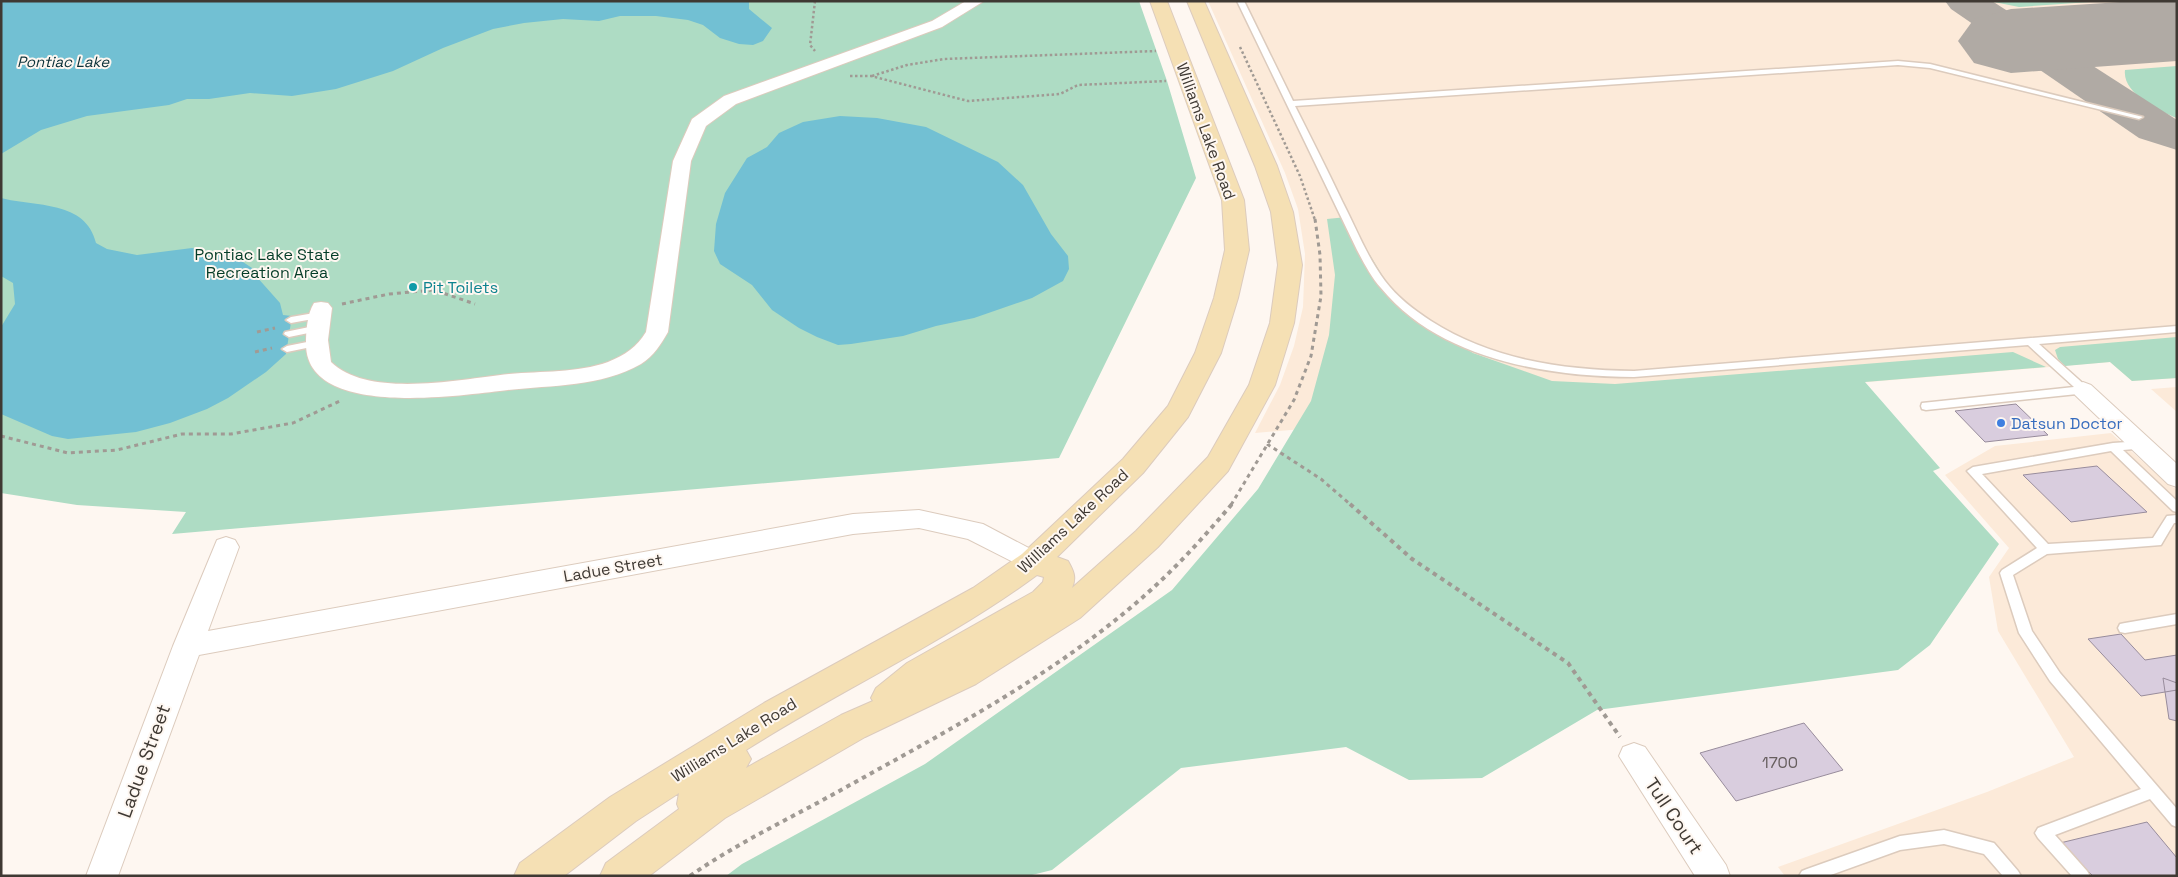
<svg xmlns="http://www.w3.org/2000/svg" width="2178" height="877" font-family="'Space Grotesk',sans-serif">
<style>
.built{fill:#fcead9}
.green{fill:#aedcc4}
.water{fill:#72c0d3}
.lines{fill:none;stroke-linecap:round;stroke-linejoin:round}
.taxiway{fill:#b0aaa4;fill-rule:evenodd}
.runway{fill:#b0aaa4;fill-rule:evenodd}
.building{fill:#d9cdde;stroke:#988c9c}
.lane-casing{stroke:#dccbbd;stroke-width:3}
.street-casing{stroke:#dccbbd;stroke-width:2}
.secondary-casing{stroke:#dccbbd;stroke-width:2}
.path-far2{stroke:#a09a94;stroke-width:2.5;stroke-dasharray:2.5 2.5;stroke-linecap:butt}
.path-far1{stroke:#a09a94;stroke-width:3;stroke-dasharray:4 4;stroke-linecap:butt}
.path{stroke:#a09a94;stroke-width:4;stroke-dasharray:4.5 4.5;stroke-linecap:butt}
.lane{fill:#fff;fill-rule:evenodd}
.street{fill:#fff;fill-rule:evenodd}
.secondary{fill:#f5e0b4;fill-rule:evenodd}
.culture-dot{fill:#0f9aa8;stroke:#fef7f1;stroke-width:2}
.shop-dot{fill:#3f7fe0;stroke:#fef7f1;stroke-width:2}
.labels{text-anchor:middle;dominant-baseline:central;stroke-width:4;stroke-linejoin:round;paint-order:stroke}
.far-water-label{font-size:15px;font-style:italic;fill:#0a3139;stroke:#fef7f1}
.street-label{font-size:16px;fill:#3f3933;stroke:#fef7f1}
.park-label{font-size:16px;fill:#043c27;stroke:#fef7f1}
.culture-label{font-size:16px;fill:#0d838f;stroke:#fef7f1;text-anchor:start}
.shop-label{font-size:16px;fill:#366cbe;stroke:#fef7f1;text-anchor:start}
.near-number-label{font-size:16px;fill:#665e5e}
.near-street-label{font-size:19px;fill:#3f3933;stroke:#fef7f1}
</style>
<rect width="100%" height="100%" fill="#fef7f1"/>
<path class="built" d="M1208 1H2177V378L2132 381 2110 362 1255 433 1280 385 1294 346 1303 307 1305 254 1298 209 1285 173Z
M2177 387V412L2151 389Z
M2111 433 2170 486 2177 489V876H1785L1778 867 1987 792 2074 757 1998 631 1989 577 2009 548 1945 475 1995 446Z"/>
<path class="green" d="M1 1H1139L1167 81 1196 178 1059 458 172 534 186 512 77 505 1 493Z
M1989 1H2105L2019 7Z
M2177 66V118C2159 111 2122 93 2125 70Z
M1347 217 1405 313 1473 353 1552 381 1615 384 2013 352 2046 367 1865 382 1940 468 1933 471 1999 544 1930 645 1898 670 1597 710 1482 778 1409 780 1346 747 1181 768 1052 870 1028 876H726L742 864 925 764 1172 590 1258 489 1311 401 1329 335 1335 275 1327 219Z
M2177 337V378L2132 381 2110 362 2065 366 2058 359 2055 350 2060 347Z"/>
<path class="water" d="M1 1H749V9L772 28 763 41 753 45 739 44 720 38 703 25 688 20 656 16H620L599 21 563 19 524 23 493 29 443 48 393 71 336 89 292 96 250 93 209 99H187L169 105 87 116 41 130 1 154Z
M840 116 877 118 926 127 998 162 1023 185 1051 234 1068 256 1069 269 1063 281 1032 298 974 318 936 326 903 336 851 344 838 345 817 337 799 328 772 310 752 285 720 264 714 251 716 224 725 193 747 158 767 147 779 133 803 122Z
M1 198C35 207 86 200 96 243L107 249 137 255 192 248 237 258 252 268 256 276 280 303 283 315 292 316 286 354 266 372 228 398 207 409 170 423 136 432 68 439 52 436 1 414V327L15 304 13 283 1 276Z"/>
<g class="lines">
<path class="taxiway" d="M1945 1H1992L2177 120V150L2139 138 1951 9Z"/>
<path class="runway" d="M2136 1H2177V61L2011 73 1974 63 1958 41 1974 19 2011 9Z"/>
</g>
<path class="building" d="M2016 404 2048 435 1985 442 1955 411Z
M2097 466 2147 512 2071 522 2023 475Z
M2121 634 2145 660 2177 655V690L2141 696 2088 639Z
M2163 678 2177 683V721L2169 719Z
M1804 723 1843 770 1736 801 1700 753Z
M2147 822 2177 858V876H2093L2060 843Z"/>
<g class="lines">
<g class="lane-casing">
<path id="lane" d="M1237 1H1244L1293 101 1898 61 1930 64 2143 117 2139 119 1930 68 1898 65 1295 106C1311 138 1327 169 1342 201 1356 228 1367 257 1385 281 1397 297 1414 310 1431 321 1492 360 1563 370 1634 371L2177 326V332L2039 344 2087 387 2088 390 2087 393 1926 410 1922 409 1921 406 1922 403 2074 387 2028 345 1634 377C1547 377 1439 359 1381 288 1371 277 1364 263 1357 250Z
M320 312 325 315 324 317 291 323 286 320 291 317Z
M319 325 324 328 323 330 289 337 284 334 285 332Z
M317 340 321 341 322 343 321 345 287 352 282 349 287 346Z
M2142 441 2148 445 2146 448 2123 450 2177 501V512L2173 511 2111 451 1982 474 2048 544 2153 538 2167 516 2177 515V523H2174L2161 545 2047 554 2013 575 2032 631 2060 673 2177 809V827L2172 825 2150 799 2055 835 2087 871 2090 876H2072L2038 838 2035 833 2038 828 2141 789 2050 681 2019 633 2000 573 2002 570 2037 548 1967 471 1973 467 2113 443Z
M2177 614V624L2125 633 2120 632 2118 628 2120 624 2125 623Z
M1944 830 1994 843 2018 871 2021 876H2003L1984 854 1944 844 1900 850 1828 876H1799L1802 871 1807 869 1900 836Z"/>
</g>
<g class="street-casing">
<path id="street" d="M966 1H984L942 27 736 104 706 126 691 161 668 332C661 344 654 356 641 364 601 387 552 385 508 390 462 395 306 420 306 344 306 332 307 314 314 303L321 302 328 303 332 308 328 340 331 362C369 399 461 379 509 374 542 371 577 373 608 362 625 355 637 347 646 332L673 161 692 119 724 96 932 21Z
M2083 382 2091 385 2177 464V487L2168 484 2075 395 2072 390 2075 385Z
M919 510 983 524 1042 555 1046 562 1042 569 1033 572 968 539 919 528 853 534 199 655 118 876H86L173 646 217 540 226 537 235 540 239 547 208 631 853 514Z
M1634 743 1645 747 1726 865 1730 876H1695L1619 756 1623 747Z"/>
</g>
<g class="secondary-casing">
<path id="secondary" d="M1150 1H1167L1244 200 1249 250 1238 298 1221 353 1188 417 1143 473 1057 557 1068 561C1073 570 1077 577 1072 588L1136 531 1208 457 1249 385 1270 323 1278 265 1271 212 1255 166 1187 1H1204L1277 166 1293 212 1302 265 1294 323 1275 385 1228 471 1158 547 1080 618 976 684 865 737 725 818 649 876H600L606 863 679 809 677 804 679 793 636 821 564 876H514L520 863 610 797 764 703 973 588 1022 554 1123 459 1168 406 1195 353 1214 298 1225 250 1222 200ZM1037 575 1044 577 1043 582 1033 592 907 663 876 688 871 698 873 701 841 715 746 768 751 759 746 750C842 689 946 642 1037 575Z"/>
</g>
<path class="path-far2" d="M815 1 810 45 815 51
M1240 47 1300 176 1315 220
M850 76H871L968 101 1060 94 1078 85 1166 81
M872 76 907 65 944 59 1156 51"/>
<path class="path-far1" d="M342 304 389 294 434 290 475 304
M257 332 275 328
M255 352 272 348
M1 436 68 453 117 450 182 434H231L293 423 342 400
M1267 444 1321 479 1351 505
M1231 505 1294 400 1311 356 1321 296 1320 255 1315 219"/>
<path class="path" d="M1350 504 1412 559 1568 663 1620 737
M690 876C737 843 791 818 841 790 945 732 1053 676 1143 597 1176 568 1204 537 1232 504"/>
<use href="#lane" class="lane"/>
<use href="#street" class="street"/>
<use href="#secondary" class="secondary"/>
</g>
<circle class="culture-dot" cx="413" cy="287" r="5"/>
<circle class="shop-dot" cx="2001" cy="423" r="5"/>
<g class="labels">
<g class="far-water-label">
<text x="63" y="61">Pontiac Lake</text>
</g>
<g class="street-label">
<text transform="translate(1206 131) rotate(70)">Williams Lake Road</text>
<text transform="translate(1073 521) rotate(-43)">Williams Lake Road</text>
<text transform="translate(613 568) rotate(-10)">Ladue Street</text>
<text transform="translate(734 740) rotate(-32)">Williams Lake Road</text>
</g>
<g class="park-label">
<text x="267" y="254">Pontiac Lake State<tspan x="267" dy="18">Recreation Area</tspan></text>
</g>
<g class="culture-label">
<text x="423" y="287">Pit Toilets</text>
</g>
<g class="shop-label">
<text x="2011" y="423">Datsun Doctor</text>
</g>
<g class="near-number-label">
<text x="1780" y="762">1700</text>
</g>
<g class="near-street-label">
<text transform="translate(144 761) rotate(-70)">Ladue Street</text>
<text transform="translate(1674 816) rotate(56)">Tull Court</text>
</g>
</g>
<rect width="2178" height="877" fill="none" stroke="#3f3933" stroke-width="5"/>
</svg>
